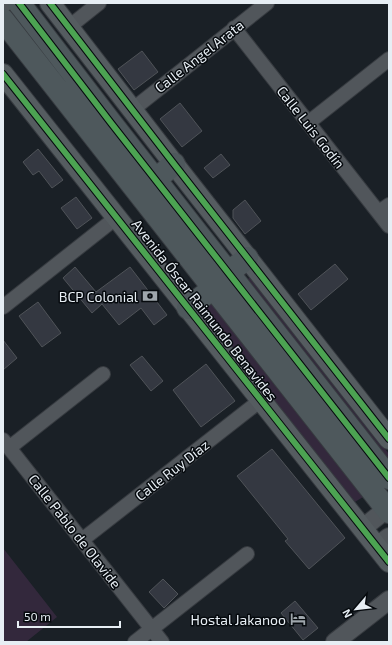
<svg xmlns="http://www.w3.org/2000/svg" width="392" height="645" font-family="'Exo 2',sans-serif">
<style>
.green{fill:#33283c}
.building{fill:#343841;stroke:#4f5358}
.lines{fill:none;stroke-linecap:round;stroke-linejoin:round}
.minor-casing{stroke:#373b40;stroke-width:16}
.tertiary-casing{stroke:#373b40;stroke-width:20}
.secondary-casing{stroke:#373b40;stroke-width:22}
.primary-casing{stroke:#373b40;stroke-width:24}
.minor{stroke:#51565b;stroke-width:14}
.tertiary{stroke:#51565b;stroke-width:18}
.secondary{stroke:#555c60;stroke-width:20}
.primary{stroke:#4e585c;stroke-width:22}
.cycleway-casing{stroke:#060a0e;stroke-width:8}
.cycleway{stroke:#4ca352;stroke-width:6}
.labels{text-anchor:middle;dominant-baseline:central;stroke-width:3;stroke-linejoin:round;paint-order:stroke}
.street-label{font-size:14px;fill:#e7eef4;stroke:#060a0e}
.poi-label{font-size:14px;fill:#e7eef4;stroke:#060a0e;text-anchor:end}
</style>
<rect width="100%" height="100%" fill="#1a2026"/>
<path class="green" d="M251 276 389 454V469L247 280Z
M209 302 216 307 363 497 350 505 200 317 201 306Z
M3 548 57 617 26 642H3Z"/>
<path class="building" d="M142 51 158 72 134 90 118 69Z
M180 103 202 131 182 147 160 119Z
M38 149 63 180 52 188 39 171 33 175 23 162Z
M221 154 230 165 213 178 204 168Z
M76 197 92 218 77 229 61 208Z
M245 200 261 221 245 234 233 218V210Z
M335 264 348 279 311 310 298 294Z
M75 267 96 292 130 267 167 315 154 325 141 308 119 325 102 304 92 313 63 278Z
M38 302 61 333 42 347 19 316Z
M3 340 17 358 3 370Z
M142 356 163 381 151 391 130 365Z
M206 364 235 401 201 427 173 390Z
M272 449 345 538 309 569 285 541 288 539 237 476Z
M163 579 178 594 164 608 149 592Z
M295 601 318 628 303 640 281 613Z"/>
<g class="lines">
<g class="minor-casing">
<path id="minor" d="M3 6 7 3
M69 27 99 3
M234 28 389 226
M132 110 267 3
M308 123 389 59
M379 212 389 205
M3 307 117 217
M3 440 162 642
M9 448 103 374
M82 540 261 400
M135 642 247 554"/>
</g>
<g class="tertiary-casing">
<path id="tertiary" d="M363 528 389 507
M377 546 389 537
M335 642 389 600"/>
</g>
<g class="secondary-casing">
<path id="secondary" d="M50 3 174 164 389 439
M3 74 389 562"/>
</g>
<g class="primary-casing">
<path id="primary" d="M19 3 111 123 389 478
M3 20 389 512
M155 180 174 164
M228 273 247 258
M188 308 213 288"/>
</g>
<use href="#minor" class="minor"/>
<use href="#tertiary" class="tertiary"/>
<use href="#secondary" class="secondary"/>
<use href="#primary" class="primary"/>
<g class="cycleway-casing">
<path id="cycleway" d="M19 3 111 123 389 478
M50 3 174 164 389 439
M3 74 389 562"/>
</g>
<use href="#cycleway" class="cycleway"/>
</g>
<defs>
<g id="bank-bare" transform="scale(1.2)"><path d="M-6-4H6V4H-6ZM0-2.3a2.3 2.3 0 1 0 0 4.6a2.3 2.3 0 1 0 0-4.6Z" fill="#9fa6ac" stroke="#060a0e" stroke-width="2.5" paint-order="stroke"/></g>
<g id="hotel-bare" transform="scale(1.2)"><path d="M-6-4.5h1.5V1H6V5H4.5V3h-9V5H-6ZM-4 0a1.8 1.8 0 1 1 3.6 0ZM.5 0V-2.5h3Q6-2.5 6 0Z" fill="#9fa6ac" stroke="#060a0e" stroke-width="2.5" paint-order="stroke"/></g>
</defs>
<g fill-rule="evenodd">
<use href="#bank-bare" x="150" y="296"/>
<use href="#hotel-bare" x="298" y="619"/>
</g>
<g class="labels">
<g class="street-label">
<text transform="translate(199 56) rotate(-38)">Calle Angel Arata</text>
<text transform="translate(311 127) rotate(52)">Calle Luis Godín</text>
<text transform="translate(205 310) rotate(52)">Avenida Óscar Raimundo Benavides</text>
<text transform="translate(172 470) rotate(-38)">Calle Ruy Díaz</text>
<text transform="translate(75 531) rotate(52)">Calle Pablo de Olavide</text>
</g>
<g class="poi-label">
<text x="138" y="296">BCP Colonial</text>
<text x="286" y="619">Hostal Jakanoo</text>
</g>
</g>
<rect width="392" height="645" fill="none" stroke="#e7eef4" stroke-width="8"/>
<g transform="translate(356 609) rotate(242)" stroke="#060a0e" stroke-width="3" paint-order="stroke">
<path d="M0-3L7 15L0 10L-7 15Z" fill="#e7eef4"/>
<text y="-6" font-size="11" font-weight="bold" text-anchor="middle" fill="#e7eef4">N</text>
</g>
<path d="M18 621v6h102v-6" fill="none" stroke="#e7eef4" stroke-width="2"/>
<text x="24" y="621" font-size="12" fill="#e7eef4" stroke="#060a0e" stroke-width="3" paint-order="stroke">50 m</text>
</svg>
